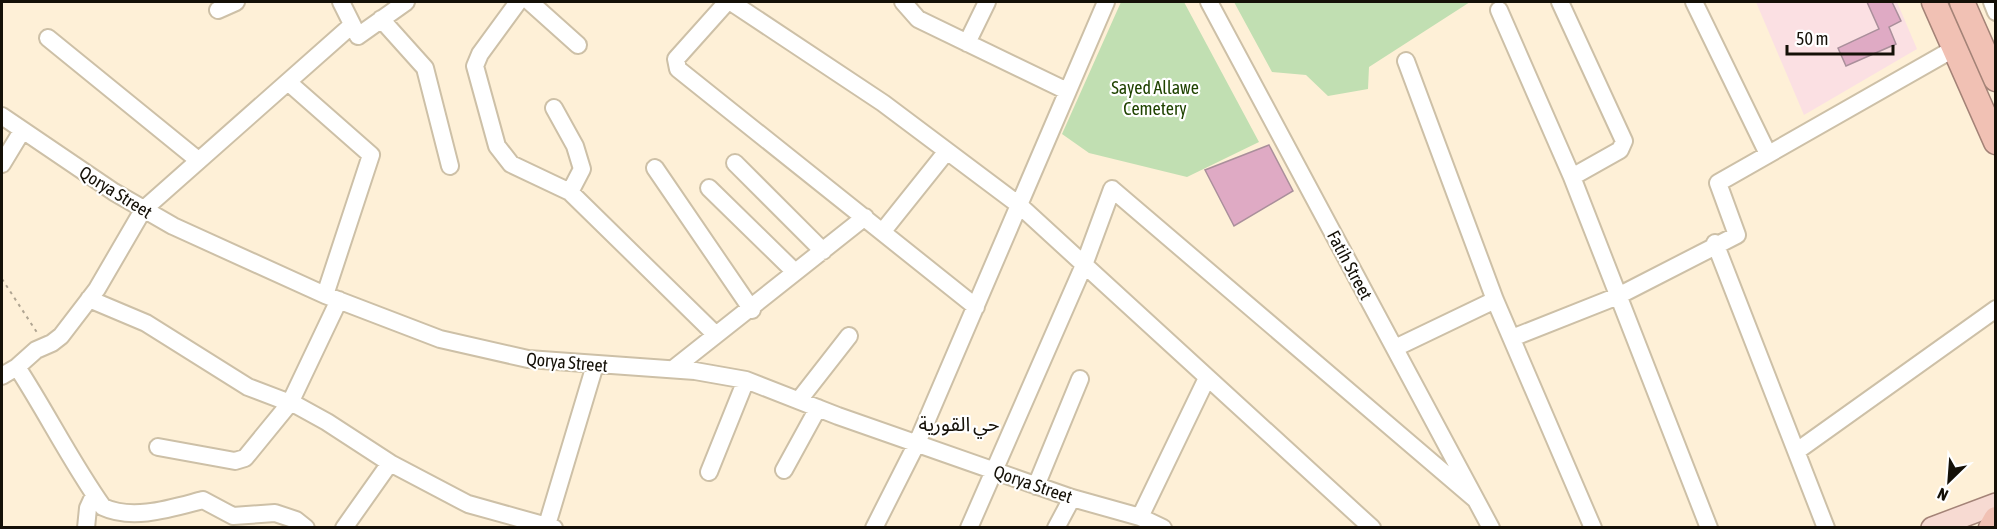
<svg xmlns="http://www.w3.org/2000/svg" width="1997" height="529" font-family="'Asap Condensed','Noto Sans Arabic',sans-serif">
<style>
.education{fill:#fbe0e3}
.green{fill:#c1dfb2}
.building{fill:#dfaac4;stroke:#aa8f9b;stroke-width:1.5}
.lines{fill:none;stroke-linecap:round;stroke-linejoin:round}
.minor-casing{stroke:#cdc0a7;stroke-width:20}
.major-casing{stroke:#a48377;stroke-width:24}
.highway-casing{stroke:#a48377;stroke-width:27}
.path{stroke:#b0a592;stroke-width:2;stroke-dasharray:3 4.5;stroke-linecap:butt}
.minor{stroke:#fff;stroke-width:16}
.major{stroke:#f7dad2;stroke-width:21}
.highway{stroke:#f1c1b4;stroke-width:24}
.labels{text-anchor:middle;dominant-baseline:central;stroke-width:4.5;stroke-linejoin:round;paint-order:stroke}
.park-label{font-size:18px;fill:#1f4300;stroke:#fff}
.street-label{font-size:18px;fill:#141007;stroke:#fff}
.neighbourhood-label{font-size:20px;fill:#141007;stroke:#fff}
</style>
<rect width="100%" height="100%" fill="#fef0d7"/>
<path class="education" d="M1756 2H1897L1917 49 1804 115Z"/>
<path class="green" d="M1121 2H1184L1259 142 1187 177 1089 153 1062 134Z
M1234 2H1470L1369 67 1368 89 1328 96 1306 75 1272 72Z"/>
<path class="building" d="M1867 2H1892L1901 21 1889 27 1896 44 1846 66 1838 48 1879 29Z
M1269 145 1293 191 1234 226 1205 170Z"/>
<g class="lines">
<g class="minor-casing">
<path id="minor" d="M341 2 358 36 406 2
M518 2 480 54 475 66 497 146 511 164 570 192 716 335
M530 2 578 45
M727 2 676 59 678 69 976 307
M731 2 883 103 1019 205 1372 528
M903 2 918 19 1067 91
M1209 2 1491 528
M1560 2 1624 141 1620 150 1572 177
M1694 2 1768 154
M1992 2 1996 12
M218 10 236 2
M1499 10 1572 177 1709 528
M381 19 425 68 450 166
M48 38 198 160
M967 43 987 2
M1406 61 1495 300 1593 528
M288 82 371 155 325 295
M554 108 575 146 582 169 570 192
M2 116 114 192 173 226 325 295 440 339 528 359 695 371 746 380 838 416 1072 498 1140 517 1163 528
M735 163 823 251
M2 164 22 131
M655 168 752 310
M709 188 795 272
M883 231 947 151
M1715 243 1826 528
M89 299 146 323 248 387 298 406 327 422 390 463
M1512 338 1618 296 1737 235 1718 183 1955 48
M1395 348 1495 300
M17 367C47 413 71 462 103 507 133 521 172 508 203 500L233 516 275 513 296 520 306 528
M673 369 865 217
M2 376 17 367 36 350 52 343 61 336 97 289 143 210 352 25
M799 400 849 336
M158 447 235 461 245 458 290 403 339 300
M1797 451 1996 309
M784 470 818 408
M709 472 746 380
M1036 486 1080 379
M1140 517 1207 378
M547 525 595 365
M86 528 88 508 94 495
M344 528 390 463 468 504 554 528
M874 528 917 443 1106 2
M969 528 1084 265 1112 189 1476 500
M1056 528 1072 498"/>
</g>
<g class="major-casing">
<path id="major" d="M1932 528 1996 504"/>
</g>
<g class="highway-casing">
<path id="highway" d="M1934 2 1996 142
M1962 2 1996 79
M1991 528 1996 519"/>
</g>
<path class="path" d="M2 279 38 334"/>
<use href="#minor" class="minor"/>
<use href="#major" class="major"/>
<use href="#highway" class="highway"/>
</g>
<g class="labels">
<g class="park-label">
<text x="1155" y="87">Sayed Allawe<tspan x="1155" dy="21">Cemetery</tspan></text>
</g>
<g class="street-label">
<text transform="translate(116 192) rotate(32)">Qorya Street</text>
<text transform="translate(1350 265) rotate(62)">Fatih Street</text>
<text transform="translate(567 362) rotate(5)">Qorya Street</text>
<text transform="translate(1033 484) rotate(19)">Qorya Street</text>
</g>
<g class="neighbourhood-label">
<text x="959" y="423">حي القورية</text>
</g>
</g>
<rect width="1997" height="529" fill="none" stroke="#141007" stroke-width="6"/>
<g transform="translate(1949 481) rotate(205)" stroke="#ffffff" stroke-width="4.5" paint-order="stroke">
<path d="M0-4.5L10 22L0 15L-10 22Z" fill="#141007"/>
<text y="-9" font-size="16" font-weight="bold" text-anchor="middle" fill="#141007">N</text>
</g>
<path d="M1787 45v9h106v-9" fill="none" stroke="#141007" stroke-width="3"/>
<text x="1796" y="45" font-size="18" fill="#141007" stroke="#ffffff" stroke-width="4.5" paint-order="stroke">50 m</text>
</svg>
